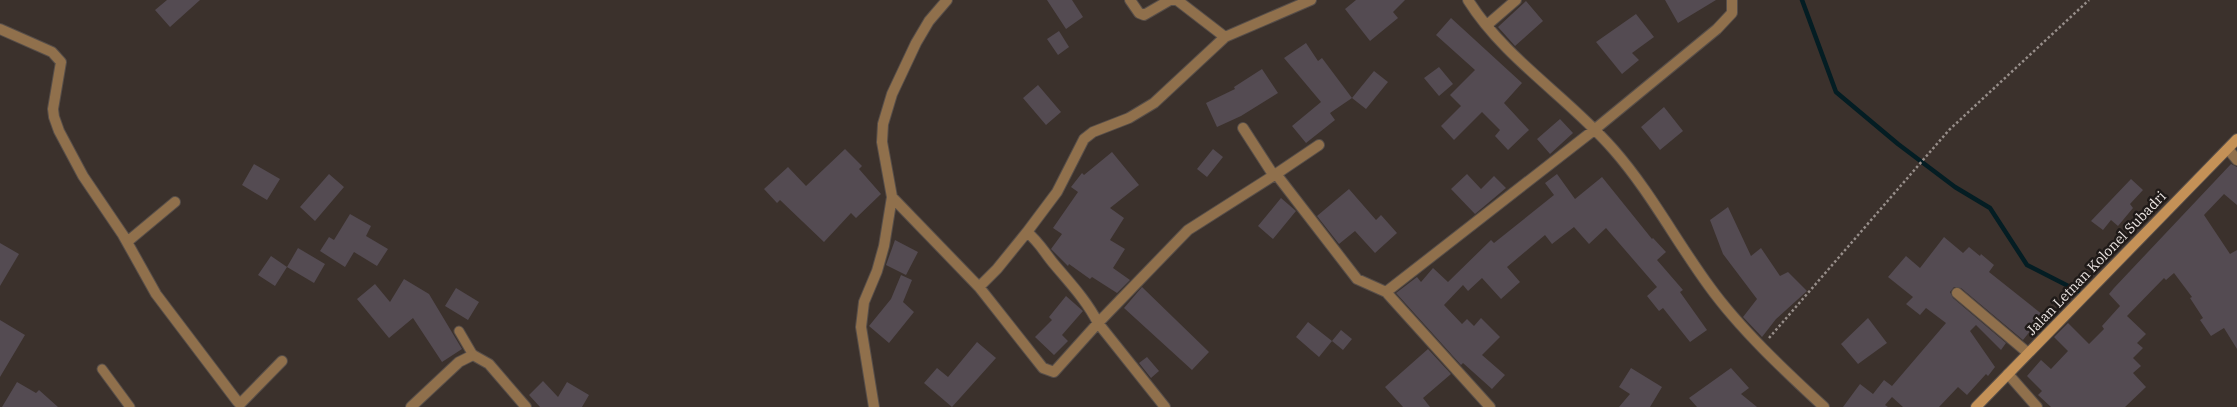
<svg xmlns="http://www.w3.org/2000/svg" width="2237" height="407" font-family="'IBM Plex Serif',serif">
<style>
.lines{fill:none;stroke-linecap:round;stroke-linejoin:round}
.stream{stroke:#041d23;stroke-width:4.5}
.building{fill:#544b52}
.lane-casing{stroke:#574e49;stroke-width:11}
.street-casing{stroke:#574e49;stroke-width:12}
.secondary-casing{stroke:#574e49;stroke-width:12}
.path{stroke:#978e8a;stroke-width:2.5;stroke-dasharray:2.5 2.5;stroke-linecap:butt}
.lane{stroke:#90704c;stroke-width:9}
.street{stroke:#90704c;stroke-width:10}
.secondary{stroke:#c49157;stroke-width:10}
.labels{text-anchor:middle;dominant-baseline:central;stroke-width:5;stroke-linejoin:round;paint-order:stroke}
.street-label{font-size:14px;fill:#ece5e2;stroke:#1f1a18}
</style>
<rect width="100%" height="100%" fill="#3b312c"/>
<g class="lines">
<path class="stream" d="M1802 0 1836 92 1898 144 1955 187 1990 208 2027 265 2078 291"/>
</g>
<path class="building" d="M167 0H200L170 27 155 10Z
M1047 0H1072L1083 17 1066 29Z
M1356 0H1405L1393 12 1398 18 1370 41 1345 9Z
M1665 0H1716L1678 23Z
M1526 1 1543 21 1515 46 1498 27Z
M1636 14 1654 37 1632 53 1639 60 1622 74 1596 42Z
M1451 18 1522 83 1504 103 1529 130 1508 150 1495 136 1500 130 1482 112 1454 140 1441 126 1461 106 1450 95 1475 70 1436 35Z
M1059 31 1069 47 1058 55 1047 39Z
M1306 43 1318 61 1322 58 1352 98 1330 113 1335 120 1306 143 1292 126 1321 102 1284 58Z
M1439 67 1453 84 1439 96 1424 78Z
M1262 69 1278 93 1241 116 1217 127 1206 103 1235 89 1234 87Z
M1374 71 1388 82 1366 109 1352 98Z
M1038 85 1061 112 1046 125 1023 98Z
M1664 107 1683 131 1660 150 1641 127Z
M1560 119 1573 133 1550 154 1537 139Z
M845 149 862 166 859 169 881 194 856 218 851 213 824 242 780 200 777 203 764 189 788 167 806 186Z
M1213 149 1223 157 1207 177 1197 169Z
M1112 152 1139 185 1110 208 1124 218 1110 240 1125 249 1113 268 1130 280 1117 293 1092 277 1090 279 1069 264 1068 266 1051 249 1062 234 1053 228 1078 192 1071 187 1082 173 1084 175Z
M254 164 280 179 267 200 242 185Z
M2231 164 2237 167V205L2224 194 2204 215 2230 254 2237 250V349L2224 328 2211 336 2200 320 2203 318 2190 298 2192 297 2174 273 2166 280 2164 278 2127 316 2146 334 2137 343 2143 348 2133 358 2141 366 2133 373 2146 387 2125 407H2051L2038 395 2042 391 2027 376 2041 360 2051 369 2068 351 2054 337 2068 323 2089 344 2104 329 2102 326 2120 306 2109 294 2114 288Z
M329 174 344 187 315 221 300 207Z
M1467 174 1481 189 1494 176 1506 188 1475 214 1451 189Z
M1557 174 1575 199 1602 177 1652 239 1653 238 1666 252 1657 260 1683 290 1680 292 1707 330 1690 342 1663 308 1659 311 1647 296 1657 287 1606 228 1589 244 1574 227 1552 244 1545 235 1507 267 1520 282 1501 299 1482 278 1468 291 1463 285 1444 305 1462 324 1467 319 1474 326 1481 318 1500 337 1482 355 1505 375 1492 389 1463 363 1461 365 1396 293 1417 277 1421 282 1433 268 1448 282 1491 240 1494 243 1554 195 1545 183Z
M2131 179 2143 190 2130 204 2133 208 2118 226 2111 220 2103 230 2091 221Z
M1349 189 1376 220 1381 215 1397 233 1375 253 1355 231 1339 244 1317 216Z
M1281 198 1296 211 1273 239 1258 226Z
M1728 207 1751 256 1761 248 1780 276 1788 272 1807 291 1776 319 1762 337 1743 317 1757 299 1723 254 1710 220Z
M350 214 371 226 366 236 388 249 377 266 354 252 345 267 320 251 329 237 334 240Z
M1944 237 1963 253 1969 247 1980 256 1981 254 1994 265 1989 272 2043 315 2023 340 1961 288 1954 287 1950 292 1953 298 2006 343 2001 350 1976 325 1970 331 1995 367 1988 376 1986 374 1967 395 1958 387 1939 407H1903L1892 397 1885 405 1888 407H1843L1860 384 1873 394 1884 380 1892 386 1946 323 1926 308 1920 315 1906 304 1913 297 1888 277 1906 256 1920 268Z
M895 240 918 252 906 275 886 265Z
M0 243 19 254 0 286Z
M298 248 325 264 314 283 287 267Z
M271 256 287 267 275 286 258 275Z
M901 275 912 280 903 302 914 312 889 343 869 326 891 299Z
M404 279 429 294 462 349 442 362 413 318 389 338 357 299 375 284 390 302Z
M1142 287 1209 352 1192 370 1124 308Z
M456 288 479 302 468 320 445 306Z
M1066 296 1083 311 1062 335 1068 341 1054 355 1035 337 1052 320 1049 317Z
M1868 318 1887 343 1858 364 1841 344Z
M0 320 25 335 0 377Z
M1308 322 1332 341 1319 357 1296 337Z
M1341 330 1352 339 1343 350 1332 341Z
M977 342 996 358 952 407 924 383 937 368 948 377Z
M1428 349 1451 374 1423 398 1430 407H1403L1385 387Z
M1147 357 1159 371 1151 378 1139 363Z
M1631 368 1662 387 1650 407H1619L1630 394 1619 387Z
M1731 368 1749 388 1741 394 1757 407H1697L1689 398Z
M543 381 558 397 567 382 589 395 582 407H540L529 395Z
M17 382 36 393 39 390 58 407H2Z"/>
<g class="lines">
<g class="lane-casing">
<path id="lane" d="M459 331 473 355
M102 369 130 407"/>
</g>
<g class="street-casing">
<path id="street" d="M947 0 929 21 916 43 892 94 883 124 882 142 892 197 979 287 1043 368 1054 372 1098 323 1165 407
M1130 0 1139 13 1144 15 1170 0H1177L1225 37 1311 0
M1468 0C1505 59 1568 97 1613 149 1650 191 1676 241 1709 286 1740 329 1785 371 1824 407
M1487 25 1516 0
M0 29 52 52 61 62 53 109 54 117 59 131 83 176 123 235 156 294 237 401 240 404 282 361
M1225 37 1154 103 1129 118 1093 132 1084 139 1057 192 1027 232C1040 243 1044 252 1054 264 1070 283 1087 301 1098 323L1188 230 1276 174 1357 279 1386 292
M1243 128 1274 176
M2228 149 2237 160
M1276 174 1319 145
M127 242 175 202
M979 287 997 269 1027 232
M1957 293 2028 353
M2008 374 2037 407
M411 407 459 362 473 355 489 364 526 407
M874 407 861 327 864 302 877 271 884 246 892 197
M1490 407 1386 292 1594 130 1717 29 1732 13V0"/>
</g>
<g class="secondary-casing">
<path id="secondary" d="M1976 407 2237 139"/>
</g>
<path class="path" d="M1769 338 1949 130 2089 0"/>
<use href="#lane" class="lane"/>
<use href="#street" class="street"/>
<use href="#secondary" class="secondary"/>
</g>
<g class="labels">
<g class="street-label">
<text transform="translate(2096 263) rotate(-46)">Jalan Letnan Kolonel Subadri</text>
</g>
</g>
</svg>
